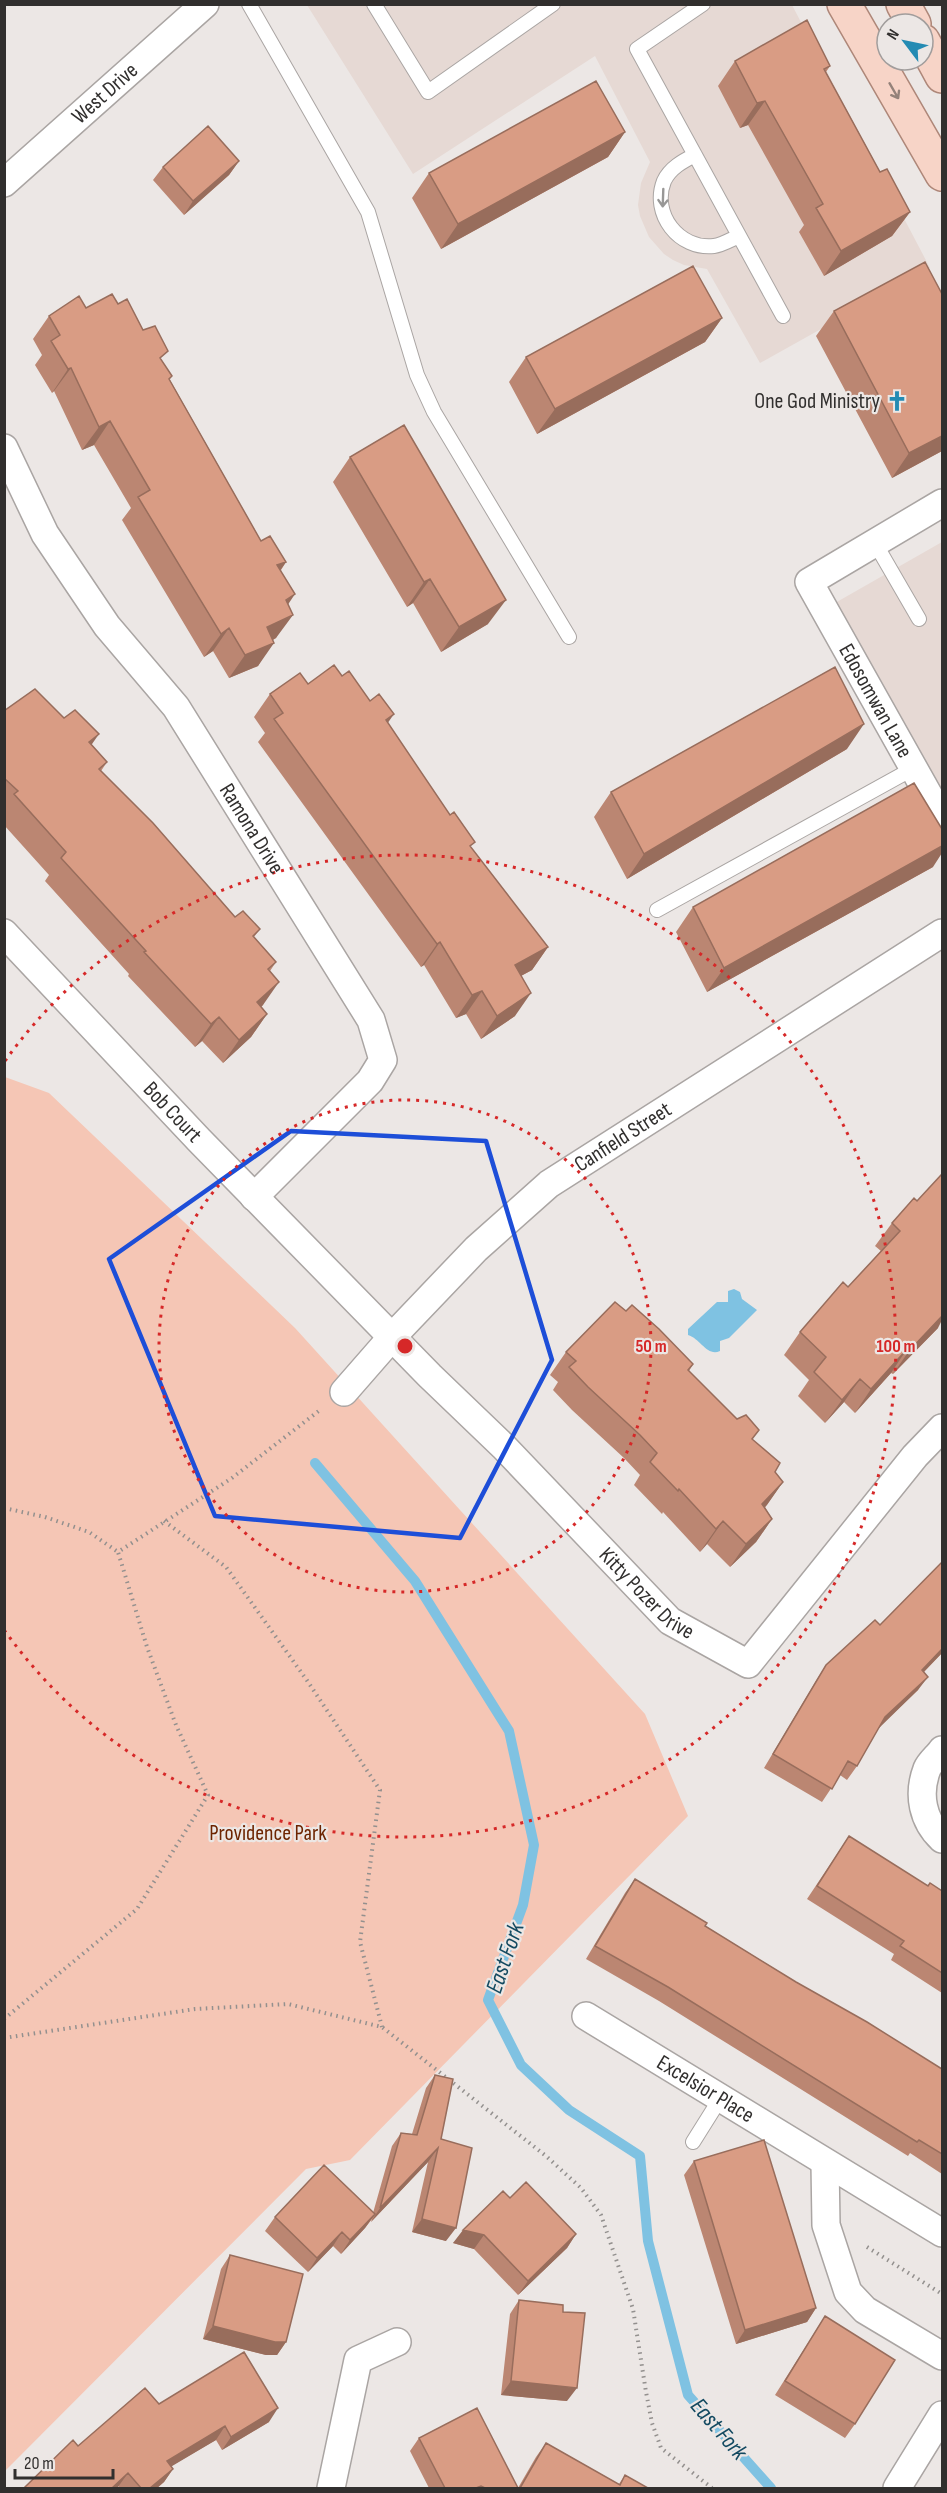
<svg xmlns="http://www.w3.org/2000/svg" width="947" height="2493" font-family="'Sofia Sans Condensed',sans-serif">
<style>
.built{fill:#e6d9d4}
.green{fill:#f5c6b5}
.water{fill:#7fc2e2}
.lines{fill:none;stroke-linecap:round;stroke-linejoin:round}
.stream{stroke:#7fc2e2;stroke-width:10}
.service-casing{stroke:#aaa5a3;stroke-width:16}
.minor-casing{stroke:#aaa5a3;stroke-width:30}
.primary-casing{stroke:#ae8779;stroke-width:36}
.path{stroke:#93908e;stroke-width:4;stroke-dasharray:1.5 4.5;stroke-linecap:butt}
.service{stroke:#fff;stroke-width:14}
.minor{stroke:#fff;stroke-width:27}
.primary{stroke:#f7d4c7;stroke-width:33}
.wall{fill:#bb8672}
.shaded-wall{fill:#986d5c}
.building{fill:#d99c84;stroke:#986d5c;stroke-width:1.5}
.oneway{stroke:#94827a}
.oneway2{stroke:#989796}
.marked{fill:none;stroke:#1d4ed8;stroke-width:4.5;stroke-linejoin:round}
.ring{fill:none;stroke:#d62828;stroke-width:3;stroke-dasharray:3 6}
.labels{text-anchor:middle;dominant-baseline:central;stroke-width:4.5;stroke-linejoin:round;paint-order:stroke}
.street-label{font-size:22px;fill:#312f2e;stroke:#ece7e5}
.poi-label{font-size:22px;fill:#312f2e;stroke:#ece7e5;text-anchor:end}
.park-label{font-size:22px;fill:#6d2401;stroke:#ece7e5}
.water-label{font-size:24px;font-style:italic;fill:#134a61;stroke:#ece7e5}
.centre{fill:#d62828;stroke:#ece7e5;stroke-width:3}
.ring-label{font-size:18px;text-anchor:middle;font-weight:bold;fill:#d62828;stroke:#ece7e5;stroke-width:4.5;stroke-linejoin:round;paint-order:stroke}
</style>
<rect width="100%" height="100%" fill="#ece7e5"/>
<path class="built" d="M307 5H792L930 268 760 363 707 269 684 265 673 260 664 254 649 237 640 216 638 205 641 183 650 162 595 56 413 174Z
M942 542V793L835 603Z"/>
<path class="green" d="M5 1077 49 1093 295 1328 645 1714 688 1816 350 2160 306 2169 5 2471Z"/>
<path class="water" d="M734 1289 740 1292 742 1299 757 1310 729 1338 720 1341V1351C707 1357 701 1339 688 1335V1329L717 1302H728V1291Z"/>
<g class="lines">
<path class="stream" d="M315 1463 415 1581 509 1731 534 1845 523 1905 488 2000 521 2065 569 2110 640 2156 648 2241 688 2395 771 2488"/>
<g class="service-casing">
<path id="service" d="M249 4 368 212 417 375 434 412 569 637
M374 4 428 92 553 4
M703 4 637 49 783 316
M695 155C683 161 670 168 664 181 651 214 679 250 714 246 722 245 732 239 739 236
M875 543 919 619
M657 910 914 768
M693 2142 720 2099"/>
</g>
<g class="minor-casing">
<g id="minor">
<path id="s1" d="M4 183 205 4"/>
<path id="s2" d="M4 448 45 534 107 626 176 707 371 1020 383 1060 370 1081 254 1197"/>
<path id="s3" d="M942 503 809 582 942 819"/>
<path id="s4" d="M4 933 199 1140 430 1376 504 1447 670 1621 748 1664 915 1456 942 1428"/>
<path id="s5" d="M344 1392 392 1337 476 1249 549 1184 942 933"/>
<path d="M942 1750C938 1756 930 1762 927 1769 917 1795 923 1821 942 1839"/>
<path id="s6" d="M586 2016 942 2233"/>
<path d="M825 2163 826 2225 848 2292 865 2310 942 2356"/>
<path d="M331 2488 358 2360 397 2342"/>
<path d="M897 2488 942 2415"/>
</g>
</g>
<g class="primary-casing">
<path id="primary" d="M844 4 942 174
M903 4 914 24
M923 41 942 76"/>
</g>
<path class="path" d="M4 1508 45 1517 89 1532 118 1552
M164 1521 226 1567 306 1679 380 1790 360 1942 382 2027
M4 2019 137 1909 208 1795 176 1725 147 1647 118 1552 232 1478 320 1410
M4 2038 195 2009 288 2004 382 2027 546 2156 581 2188 601 2215 633 2309 646 2392 652 2423 661 2448 712 2488
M867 2247 942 2294"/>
<use href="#service" class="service"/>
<use href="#minor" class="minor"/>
<use href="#primary" class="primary"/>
</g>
<path class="wall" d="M735 61 830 66 826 72 880 172 910 212 892 236 824 276 799 232 804 225 748 125 740 128 718 86Z
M625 132 608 157 441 249 412 198 429 173Z
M239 161 229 175 184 215 153 180 163 167Z
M942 294V451L892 478 816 336 834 311Z
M118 304 143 330 161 360 170 380 261 541 286 562 281 570 288 605 276 638 273 640 258 666 229 678 213 651 204 657 122 520 131 508 94 445 82 450 54 391 52 393 35 365 42 355 33 339 49 316 86 308Z
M722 318 705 342 537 434 509 382 526 357Z
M350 457 488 624 441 652 413 603 407 607 333 482Z
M342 676 370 701 388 723 471 848 548 947 532 970 521 976 515 1016 481 1039 466 1014 456 1018 424 965 421 967 258 742 265 733 254 717 270 694Z
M4 711 64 718 91 744 107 762 101 771 235 917 260 929 254 937 276 962 270 971 263 1005 261 1007 267 1014 251 1037 223 1063 202 1041 195 1047 128 976 129 974 45 881 49 875 4 825Z
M847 749 627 879 594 817 611 792Z
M933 867 707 992 676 932 693 907Z
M914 1198 938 1328 893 1374 891 1373 855 1413 844 1402 825 1423 798 1396 809 1380 784 1355 800 1332 848 1287 881 1251 875 1246 892 1223Z
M566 1352 693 1364 689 1371 753 1440 775 1472 783 1482 765 1507 772 1519 756 1542 730 1567 707 1544 700 1552 663 1512 662 1514 634 1485 640 1475 624 1458 572 1410 553 1390 558 1382 550 1375Z
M880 1625 942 1653 924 1672 918 1690 879 1727 857 1766 847 1780 840 1775 822 1802 764 1768 817 1679 826 1665Z
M849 1836 927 1886 942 1891V1993L891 1960 894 1954 807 1899Z
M635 1879 705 1926 796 1982 942 2069V2174L910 2153 908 2156 659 2001 586 1959 625 1893Z
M435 2075 441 2139 446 2241 412 2232 428 2162 371 2222 372 2219 365 2228 341 2254 333 2246 308 2272 265 2231 275 2217 373 2213 392 2146 401 2133 412 2134 426 2088Z
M694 2161 816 2308 807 2322 736 2344 684 2175Z
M510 2198 576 2234 567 2248 518 2295 474 2249 453 2243Z
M230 2255 286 2342 277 2355H266L203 2339 221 2269Z
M519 2300 563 2312 567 2401 501 2395 510 2314Z
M825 2316 855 2424 845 2438 775 2395Z
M159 2404 269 2422 222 2450 216 2440 171 2466 173 2469 164 2482 157 2488H120L78 2446Z
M419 2438 518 2488 536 2457 546 2443 619 2484 625 2475 648 2488H429L410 2451Z"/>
<path class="shaded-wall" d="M765 101 748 125 740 128 757 103Z
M625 132 608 157 441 249 458 224Z
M239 161 229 175 184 215 193 201Z
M910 212 892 236 824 276 841 251Z
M722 318 705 342 537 434 555 409Z
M71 368 54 391 52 393 68 369Z
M110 421 94 445 82 450 99 427Z
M942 436V451L892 478 909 453Z
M286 562 270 585 277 565Z
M430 579 413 603 407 607 424 582Z
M295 594 279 618 286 600Z
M506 600 488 624 441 652 459 627Z
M293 615 276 638 250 651 267 627Z
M229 628 213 651 204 657 221 634Z
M274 643 258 666 229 678 245 655Z
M394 714 378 737 386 720Z
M864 724 847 749 627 879 644 854Z
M99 734 83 757 89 742Z
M942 846V853L933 867 707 992 724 968Z
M440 942 424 965 421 967 437 944Z
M548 947 532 970 498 988 515 965Z
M279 982 263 1005 241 1025 257 1002Z
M482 991 466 1014 456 1018 472 995Z
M531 993 515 1016 481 1039 497 1016Z
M267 1014 251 1037 223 1063 239 1040Z
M219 1017 202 1041 195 1047 211 1024Z
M942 1316V1320L938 1328 893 1374 909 1351Z
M907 1349 891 1373 855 1413 871 1389Z
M860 1379 844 1402 825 1423 842 1400Z
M783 1482 767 1505 746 1527 762 1504Z
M772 1519 756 1542 730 1567 746 1544Z
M723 1521 707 1544 700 1552 716 1529Z
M942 1649V1653L912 1684 922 1670Z
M928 1677 918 1690 876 1731 885 1717Z
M438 2148 428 2162 371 2222 380 2208Z
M375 2214 365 2228 341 2254 350 2240Z
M422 2219 456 2228 446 2241 412 2232Z
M463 2230 484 2235 474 2249 453 2243Z
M342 2232 333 2246 308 2272 317 2258Z
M576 2234 567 2248 518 2295 528 2281Z
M816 2308 807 2322 736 2344 745 2330Z
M213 2326 286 2342 277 2355H266L203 2339Z
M511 2381 577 2388 567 2401 501 2395Z
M278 2408 269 2422 222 2450 231 2437Z
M225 2426 216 2440 157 2475 167 2461Z
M173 2469 164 2482 157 2488H150Z
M128 2473 118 2487 116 2488H112Z"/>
<path class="building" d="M807 20 830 66 824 69 880 172 887 169 910 212 841 251 816 208 823 204 765 101 757 103 735 61Z
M596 81 625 132 458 224 429 173Z
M208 126 239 161 193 201 163 167Z
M925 262 942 294V436L909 453 834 311Z
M693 266 722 318 555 409 526 357Z
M112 294 118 304 127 299 143 330 155 326 168 351 160 358 172 376 169 379 261 541 270 536 286 562 277 565 295 594 286 600 293 615 267 627 274 643 245 655 229 628 221 634 138 497 150 490 110 421 99 427 71 368 68 369 51 341 60 335 49 316 79 296 86 308Z
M404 425 506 600 459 627 430 579 424 582 350 457Z
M334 665 342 676 349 671 370 701 379 694 394 714 386 720 450 815 454 812 475 842 470 846 548 947 515 965 531 993 497 1016 482 991 472 995 440 942 437 944 274 719 283 713 270 694 300 673 308 684Z
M835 667 864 724 644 854 611 792Z
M35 689 64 718 75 710 99 734 89 742 107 762 99 769 153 823 235 917 243 911 260 929 253 936 276 962 268 969 279 982 257 1002 267 1014 239 1040 219 1017 211 1024 144 952 146 951 61 858 66 852 14 794 18 791 4 778V711Z
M914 783 942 829V846L724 968 693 907Z
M942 1174V1316L909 1351 907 1349 871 1389 860 1379 842 1400 814 1372 826 1357 800 1332 843 1282 848 1287 900 1231 892 1223 914 1198 917 1201Z
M615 1302 626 1311 632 1305 659 1329 693 1364 688 1370 737 1419 746 1415 759 1430 752 1439 780 1463 775 1472 783 1482 762 1504 772 1519 746 1544 723 1521 716 1529 679 1489 678 1491 650 1462 657 1453 640 1435 588 1387 569 1367 576 1361 566 1352Z
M942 1562V1649L922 1670 928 1677 885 1717 857 1766 848 1761 832 1789 773 1754 826 1665 875 1620 880 1625Z
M849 1836 928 1886 930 1883 942 1891V1973L900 1946 904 1941 817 1886Z
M635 1879 707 1923 705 1926 796 1982 867 2022 942 2069V2154L919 2140 917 2142 668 1987 595 1946Z
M435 2075 453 2079 441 2139 472 2148 456 2228 422 2219 438 2148 380 2208 401 2133 417 2135Z
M764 2140 816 2308 745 2330 694 2161Z
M324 2165 375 2214 350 2240 342 2232 317 2258 275 2217Z
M526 2182 576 2234 528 2281 484 2235 463 2230 503 2191 510 2198Z
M230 2255 303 2274 286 2342H275L213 2326Z
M519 2300 563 2305V2312L585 2313 577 2388 511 2381Z
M825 2316 895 2360 855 2424 785 2381Z
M244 2352 278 2408 231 2437 225 2426 167 2461 173 2469 150 2488H141L128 2473 112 2488H24L73 2440 78 2446 145 2388 159 2404Z
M477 2408 518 2488H485L481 2486 476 2488H445L419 2438Z
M546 2443 620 2485 625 2475 648 2488H520Z"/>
<defs><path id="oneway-shaft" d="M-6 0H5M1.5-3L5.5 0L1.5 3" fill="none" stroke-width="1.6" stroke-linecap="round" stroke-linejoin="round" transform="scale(1.5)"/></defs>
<use class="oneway" href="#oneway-shaft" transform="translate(894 91) rotate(60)"/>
<use class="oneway2" href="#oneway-shaft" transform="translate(663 198) rotate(92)"/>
<path class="marked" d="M291 1131 486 1141 552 1360 460 1538 215 1516 109 1259Z"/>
<g class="ring">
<circle cx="405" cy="1346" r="246"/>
<path d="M5 1061A491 491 0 1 1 5 1631"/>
</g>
<defs>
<g id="church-bare" transform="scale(1.62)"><path d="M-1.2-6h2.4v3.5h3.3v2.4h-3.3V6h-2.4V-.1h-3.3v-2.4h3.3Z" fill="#248bb3" stroke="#ece7e5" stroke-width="2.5" paint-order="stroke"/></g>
</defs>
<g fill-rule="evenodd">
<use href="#church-bare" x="897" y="401"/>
</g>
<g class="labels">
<g class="street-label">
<text stroke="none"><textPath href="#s1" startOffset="135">West Drive</textPath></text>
<text stroke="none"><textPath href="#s3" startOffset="291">Edosomwan Lane</textPath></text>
<text stroke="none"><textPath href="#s2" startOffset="456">Ramona Drive</textPath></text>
<text stroke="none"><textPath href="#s4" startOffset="246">Bob Court</textPath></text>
<text stroke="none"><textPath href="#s5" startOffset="380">Canfield Street</textPath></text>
<text stroke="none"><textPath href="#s4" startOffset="922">Kitty Pozer Drive</textPath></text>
<text stroke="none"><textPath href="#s6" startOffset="140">Excelsior Place</textPath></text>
</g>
<g class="poi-label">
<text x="880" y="401">One God Ministry</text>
</g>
<g class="park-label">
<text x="268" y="1833">Providence Park</text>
</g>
<g class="water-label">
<text transform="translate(505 1958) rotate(-71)">East Fork</text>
<text transform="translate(719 2429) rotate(49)">East Fork</text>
</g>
</g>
<circle cx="405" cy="1346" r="9" class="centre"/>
<g class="ring-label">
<text x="651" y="1352">50 m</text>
<text x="896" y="1352">100 m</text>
</g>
<rect width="947" height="2493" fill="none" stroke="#312f2e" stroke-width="12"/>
<g transform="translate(905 42) rotate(302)"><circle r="28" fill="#ece7e5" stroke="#a19d9c" stroke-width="1.5"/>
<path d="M0-4.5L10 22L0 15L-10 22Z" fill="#248bb3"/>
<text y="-9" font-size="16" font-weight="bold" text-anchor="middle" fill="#312f2e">N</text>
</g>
<path d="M15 2469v9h98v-9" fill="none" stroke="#312f2e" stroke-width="3"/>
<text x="24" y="2469" font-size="18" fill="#312f2e" stroke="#ece7e5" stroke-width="4.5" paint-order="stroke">20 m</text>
</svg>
